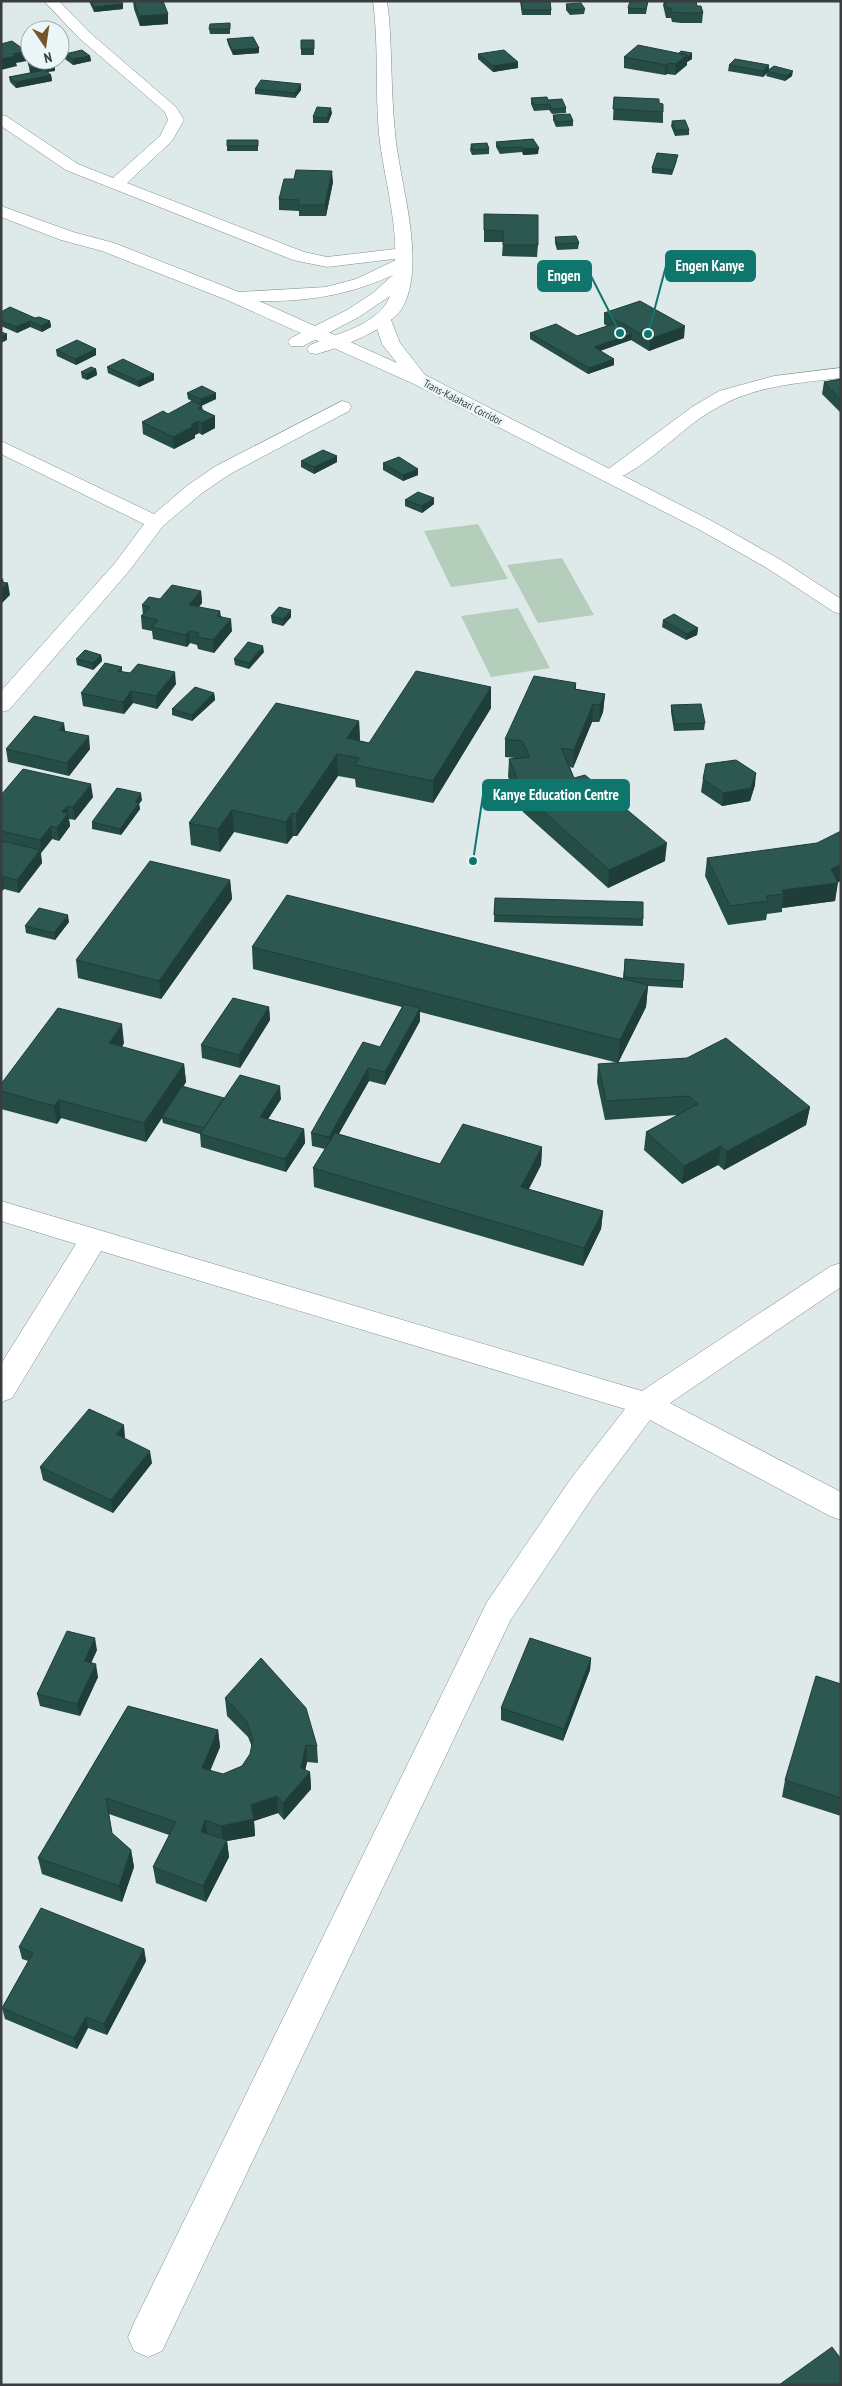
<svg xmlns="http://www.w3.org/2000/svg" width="842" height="2386" font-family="'PT Sans Narrow',sans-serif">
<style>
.green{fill:#b5cebc}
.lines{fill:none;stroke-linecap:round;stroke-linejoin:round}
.street-casing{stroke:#838d8e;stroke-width:1}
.secondary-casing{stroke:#838d8e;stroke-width:1}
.highway-casing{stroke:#838d8e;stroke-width:1}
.street{fill:#fff;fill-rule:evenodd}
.secondary{fill:#fff;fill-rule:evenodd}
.highway{fill:#fff;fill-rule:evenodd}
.wall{fill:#264c46}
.shaded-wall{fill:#1f3e39}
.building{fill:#2c5851;stroke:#1f3e39}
.labels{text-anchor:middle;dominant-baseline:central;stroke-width:5;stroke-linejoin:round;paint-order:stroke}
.far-street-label{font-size:11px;fill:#393d3e;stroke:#ebf6f8}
.leader{fill:none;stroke:#0f766e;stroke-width:2}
.callout-dot{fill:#0f766e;stroke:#ebf6f8;stroke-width:2}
.callout{fill:#0f766e;stroke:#0f766e;stroke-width:2}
.callout-label{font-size:15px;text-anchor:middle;font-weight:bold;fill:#fff}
</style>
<rect width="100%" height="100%" fill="#dee9ea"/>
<path class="green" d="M478 524 508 579 451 587 424 531Z
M562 558 594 615 538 623 507 565Z
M518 608 550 668 491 677 461 616Z"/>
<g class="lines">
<g class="street-casing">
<path id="street" d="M44 1H59L89 32 176 107 184 120 172 141 127 183 304 252 327 257 404 248 410 249 412 253 410 257 327 267 293 260 66 170 1 126V115L6 116 78 164 113 178 160 136 168 120 165 112 79 38Z
M841 368V378C781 385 740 387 691 425 672 439 624 486 602 480L599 476 692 407 719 391 774 376Z
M342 401 349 403 351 407 349 411 230 474 202 493 163 526 129 571 9 710 1 712V691L115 563 144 524 1 454V441L154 514 188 485 216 466Z
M1 1201 642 1391 831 1266 841 1263V1287L670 1403 841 1492V1520L830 1516 650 1420 594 1495 510 1621 162 2351 148 2357 134 2351 128 2337 134 2323 487 1602 572 1477 625 1409 101 1251 12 1398 1 1402V1364L76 1244 1 1221Z"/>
</g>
<g class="secondary-casing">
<path id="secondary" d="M373 1H387L389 18C392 56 391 94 395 132 399 182 426 258 404 305 393 328 340 348 316 354L310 353 307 349 310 345C336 334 379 325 390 296L359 317 303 346H291L288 342 291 338 347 310 373 293 394 274C400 228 384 180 379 134 375 90 379 46 373 1Z"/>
</g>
<g class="highway-casing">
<path id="highway" d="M1 206 73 232 114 243 239 292 326 287 356 279 396 260H408L410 264 408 268C358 293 315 302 259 301L397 363 382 344 374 319 377 315H389L400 343 425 375 712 521 781 560 841 599V614L834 612 767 568 698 529 414 384 227 300 102 251 61 240 1 217Z"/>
</g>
<use href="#street" class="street"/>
<use href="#secondary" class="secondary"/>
<use href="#highway" class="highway"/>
</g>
<path class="wall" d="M89 1H121L123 4V9L94 12Z
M133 1H163L168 24 140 26 134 9Z
M520 1H550L551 10V15H522Z
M648 1 646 14H628V8Z
M664 1H696L697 6 703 13 702 23H681L672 22 671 18H666L663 5Z
M566 4 585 9 584 14 570 15 566 10Z
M230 23V34H210L209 29Z
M227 39 259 48V53L233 55 228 44Z
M301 40H314V55H301Z
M692 53V59L687 62V65L675 75 667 74 665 75 624 68V57Z
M65 54 90 56 91 61 73 65 65 59Z
M478 54 518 68 493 72 478 59Z
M28 62 55 71 47 72 51 75 52 81 16 88 10 82 9 77 30 73Z
M729 65H769V70L792 76 785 81 766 76 767 73 763 77 728 71Z
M255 89 301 90 295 98 255 94Z
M614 97 659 103 663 112V123L613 120Z
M531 98 548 100 566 108V113L552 114 549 110 534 111 531 104Z
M332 113 328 123H313V117Z
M553 115 573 121V126L556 127 553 120Z
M672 121 689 130V135L675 136 671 126Z
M533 139 538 154 523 155 522 152 500 154 496 147V142Z
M471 144 489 149V154L472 155 470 150Z
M227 146H258V151H227Z
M677 160 672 175 652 173V168Z
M333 182 326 216H299V211L279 210V199Z
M484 214 538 245 537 257 502 256 503 242H484Z
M555 237 579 243 578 249 557 250 555 243Z
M1 312 50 321 51 327 42 332 30 327 17 333 1 326Z
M604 313 684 338 649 351 631 340 600 351 614 365 588 374 530 339V333L577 336 607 326 604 324Z
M96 349V355L76 365 57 356 56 350Z
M107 367 154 380 139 387 108 373Z
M96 369 97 375 87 380 82 378 81 372Z
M841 379V413L822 394 824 382Z
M187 393 216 399 201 406 188 399Z
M202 406 203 410 215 416V428L202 435 199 433 195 435V438L174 449 143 434 142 422 168 414Z
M301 461 337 462 314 474 301 467Z
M383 463 418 475 403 481 383 470Z
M405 500 434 504 422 513 405 506Z
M201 591 202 603 199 607 220 611 221 616 232 631 214 653 198 649 197 645 190 643 187 647 153 639 152 631 142 629 141 616 143 615 142 605 160 599Z
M271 616 291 617 283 626 272 623Z
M663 620 698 628 697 635 686 640 662 627Z
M264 652 249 669 235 665 234 659Z
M101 655 102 661 93 670 77 665 76 659Z
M122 667V672L176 684 157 709 133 703 124 714 83 706 81 693Z
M576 683V689L605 694 603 712 599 722H592L573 768 570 767 574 778 665 861 608 888 523 812 508 777 509 759 515 758 505 757V739Z
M491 687V708L433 803 356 787 355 779 338 776 297 836H293L287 844 234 832 220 852 191 845 189 823 359 721 360 741 369 743Z
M214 693 215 700 192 721 172 715V709Z
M671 705 705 723 704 730 674 731 671 712Z
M65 731 90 749 69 776 8 762 6 749Z
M703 779 755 785 750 801 722 806 701 792Z
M1 795 93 797 75 820 69 819 70 826 59 841 52 839 41 853 42 863 19 893 4 889 1 892Z
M142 800 139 804 140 809 121 835 92 829V822Z
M707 858 837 882 835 901 782 908V912L767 914 766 920 728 925 705 876Z
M230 880 232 899 161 999 78 978 76 960Z
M495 898 643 919V926L494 922Z
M69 922 55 940 26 933 25 926Z
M252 947 623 978 625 959 683 981V988L648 986 646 1007 618 1063 810 1107 806 1125 724 1170 718 1165 682 1184 644 1150 646 1132 678 1115 605 1120 597 1082 598 1064 618 1063 420 1012V1021L385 1085 369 1081 339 1134 440 1164 542 1147 541 1165 529 1189 603 1211 601 1229 583 1266 314 1187 313 1168 325 1149 312 1146 311 1133 380 1047 402 1007 253 969Z
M269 1007 270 1020 240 1068 202 1058 201 1045Z
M124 1043 122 1047 184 1064 186 1082 183 1087 224 1098 281 1099 268 1119 304 1129 305 1143 286 1172 201 1147 200 1134 163 1123 162 1118 146 1142 61 1118 57 1124 1 1109V1084Z
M125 1437 124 1439 152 1463 113 1513 43 1480 40 1467Z
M97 1650 91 1663 98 1677 80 1716 40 1706 37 1694Z
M591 1658 590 1670 563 1741 501 1720V1708Z
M841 1684V1816L782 1797 785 1780Z
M225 1698 317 1746 318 1763 307 1762 305 1770 310 1772 311 1789 284 1820 278 1813 254 1821 255 1836 227 1841 229 1857 206 1902 156 1883 153 1867 169 1835 109 1814 112 1834 131 1850 134 1867 122 1902 42 1874 38 1858 128 1706 218 1730 220 1747 210 1771 223 1774 242 1766 250 1754 252 1747 248 1737 227 1716Z
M19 1947 144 1949 146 1961 107 2035 88 2028 77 2049 5 2019 2 2008 28 1961 22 1959Z"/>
<path class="shaded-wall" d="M123 4V9L94 12V7Z
M168 14V24L140 26 139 16Z
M259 48V53L233 55 232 50Z
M26 51 27 61 16 63 17 66 1 70V59L12 54Z
M692 53V59L687 62 688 57Z
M687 55V65L675 75 676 64Z
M90 56 91 61 73 65V59Z
M518 62V68L493 72V66Z
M668 63 667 74 665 75 666 65Z
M769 65 768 71H767V73L763 77V71Z
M55 66V71L30 73V68Z
M793 71 792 76 785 81 786 76Z
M51 75 52 81 16 88V82Z
M301 84V90L295 98V93Z
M331 108 332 113 328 123 327 118Z
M539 148 538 154 523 155V149Z
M332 171 333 182 326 216 325 205Z
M30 321V327L17 333 16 327Z
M50 321 51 327 42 332 41 326Z
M685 326 684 338 649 351 650 339Z
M7 334V340L1 343V337Z
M632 334 631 340 594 353V347Z
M96 349V355L76 365 75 359Z
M614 359V365L588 374 589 368Z
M96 369 97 375 87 380V374Z
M154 374V380L139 387 138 381Z
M216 393V399L201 406V399Z
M215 416V428L202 435V423Z
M198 421 199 433 195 435V438L174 449 173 437Z
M337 456V462L314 474V467Z
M418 469V475L403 481V475Z
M434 498V504L422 513V506Z
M3 578 4 586 8 583 10 595 1 604V581Z
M201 591 202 603 190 617 189 605Z
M291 610V617L283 626V619Z
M231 619 232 631 214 653 213 640Z
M698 628 697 635 686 640 687 634Z
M189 631 190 643 187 647 186 635Z
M263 646 264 652 249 669V663Z
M101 655 102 661 93 670V663Z
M175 672 176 684 157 709 156 696Z
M491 687V708L433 803V781Z
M131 691 133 703 124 714 123 702Z
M214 693 215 700 192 721V715Z
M605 694 603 712 599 722 600 705Z
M593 704 592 722 573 768 574 750Z
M359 721 360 743 347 738Z
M64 723 66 736 59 730Z
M89 736 90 749 69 776 67 763Z
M337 754 338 776 297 836 296 814Z
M756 773 755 785 750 801 722 806 723 793Z
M91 784 93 797 75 820 73 807Z
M141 793 142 800 139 804 140 809 121 835 120 829 135 802Z
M67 806 70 826 59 841 57 828 62 812Z
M232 810 234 832 220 852 218 829Z
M292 813 293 836 287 844 286 822Z
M51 826 52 839 41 853 40 840Z
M667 843 665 861 608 888 609 870Z
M40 850 42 863 19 893 17 880Z
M841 864V881L836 883H838L835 901 782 908 784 894 782 890Z
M2 876 4 889 1 892V877Z
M230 880 232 899 161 999 159 981Z
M68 915 69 922 55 940 54 933Z
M648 985 646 1007 618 1063 620 1040Z
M269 1007 270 1020 240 1068 239 1055Z
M420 1008V1021L385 1085V1072Z
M122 1024 124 1043 111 1062 109 1043Z
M184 1064 186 1082 163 1117H162V1118L146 1142 144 1123Z
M368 1068 369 1081 329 1150V1137Z
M280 1086 281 1099 261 1130 260 1117Z
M59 1100 61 1118 57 1124 54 1106Z
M810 1107 806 1125 724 1170 727 1151Z
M304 1129 305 1143 286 1172 285 1159Z
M721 1146 718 1165 682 1184 684 1166Z
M542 1147 541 1165 520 1205 521 1187Z
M603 1211 601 1229 583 1266 584 1248Z
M124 1425 125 1437 117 1447 116 1434Z
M150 1451 152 1463 113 1513 111 1500Z
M95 1638 97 1650 86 1674 84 1661Z
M591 1658 590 1670 563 1741 564 1729Z
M96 1664 98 1677 80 1716 77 1704Z
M218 1730 220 1747 204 1785 202 1768Z
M306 1745 307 1762 303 1780 310 1772 311 1789 284 1820 283 1803 301 1768Z
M277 1796 278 1813 254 1821 255 1836 227 1841 229 1857 206 1902 203 1886 223 1842 221 1826 251 1805Z
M205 1820 208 1837 201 1832Z
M131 1850 134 1867 122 1902 119 1886Z
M144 1949 146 1961 107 2035 104 2024Z
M86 2017 88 2028 77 2049 74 2038Z"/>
<path class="building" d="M91 1H121L123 4 94 7Z
M134 1H163L168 14 139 16Z
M521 1H550L551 10H522Z
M630 1H648L646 9 628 8Z
M665 1H696L697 6H701L703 13H682L672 12 671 8H666Z
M581 3 585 9 570 10 566 4Z
M230 23V29H209L210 24Z
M253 37 259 48 232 50 227 39Z
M301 40H314V49H301Z
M12 41 26 51 12 54 16 56 1 59V44Z
M638 45 687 55 676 64 668 63 666 65 624 57Z
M82 50 90 56 73 59 65 54Z
M504 50 518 62 493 66 478 54Z
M681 51 692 53 688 57 687 55 679 53Z
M735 59 769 65 763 71 729 65Z
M53 60 55 66 30 68 28 62Z
M774 66 793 71 786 76 767 71Z
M45 70 51 75 16 82 9 77Z
M261 80 301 84 295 93 255 89Z
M547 97 548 100 562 99 566 108 552 109 549 104 534 105 531 98Z
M614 97 659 99V103L663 104V112L613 109Z
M317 107 331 108 327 118 313 117Z
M570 114 573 121 557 122 553 115Z
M685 120 689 130H675L672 121Z
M533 139 539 148 523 149 522 147 500 148 496 142Z
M227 140H258V146H227Z
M487 143 489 149 473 150 471 144Z
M657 153 678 155 673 170 652 168Z
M296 170 332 171 325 205H298L299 200 279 199 284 179H294Z
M484 214 538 215V245H503V231L484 230Z
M576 236 579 243 557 244 555 237Z
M640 301 685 326 650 339 604 313Z
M10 307 35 318 39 317 50 321 41 326 30 321 16 327 1 321V312Z
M556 324 577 336 613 324 632 334 594 347 614 359 589 368 530 333Z
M1 332 7 334 1 337Z
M77 340 96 349 75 359 56 350Z
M123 359 154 374 138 381 107 367Z
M91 367 96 369 87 374 81 372Z
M841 379V400L824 382Z
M202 386 216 393 201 399 187 393Z
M192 401 202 406 198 408 215 416 202 423 198 421 191 425 194 426 173 437 142 422 163 411 168 414Z
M323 450 337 456 314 467 301 461Z
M399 457 418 469 403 475 383 463Z
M418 492 434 498 422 506 405 500Z
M1 582 8 583 1 590Z
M172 585 201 591 189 605 220 611 217 616 231 619 213 640 197 637 199 633 189 631 186 635 152 627 158 620 141 616 150 607 142 605 149 597 160 599Z
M279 607 291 610 283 619 271 616Z
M674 614 698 628 687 634 663 620Z
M248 642 263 646 249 663 234 659Z
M85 650 101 655 93 663 76 659Z
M105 663 122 667 118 671 130 673 138 664 175 672 156 696 131 691 123 702 81 693Z
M416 671 491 687 433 781 355 765 359 758 337 754 296 814 292 813 286 822 232 810 218 829 189 823 276 703 359 721 347 738 369 743Z
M534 676 576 683 574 689 605 694 600 705 593 704 574 750 561 748 574 778 585 775 667 843 609 870 524 794 509 759 530 757 522 741 505 739Z
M195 687 214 693 192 715 172 709Z
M701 704 705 723 675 724 671 705Z
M34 716 64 723 59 730 89 736 67 763 6 749Z
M736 760 756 773 751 788 723 793 703 779 706 764Z
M23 769 91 784 73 807 67 806 62 812 68 813 57 828 51 826 40 840 1 831V795Z
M117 788 141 793 135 802 139 803 120 829 92 822Z
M841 831V864L831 869 838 883 782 890 784 894 766 896 768 901 730 906 707 858 817 843Z
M1 841 40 850 17 880 2 876 1 877Z
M150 861 230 880 159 981 76 960Z
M287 895 648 985 620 1040 252 947Z
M495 898 643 902V919L494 915Z
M39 908 68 915 54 933 25 926Z
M625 959 684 964 683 981 624 977Z
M233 998 269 1007 239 1055 201 1045Z
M404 1004 420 1008 385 1072 368 1068 329 1137 311 1133 363 1042 380 1047Z
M58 1008 122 1024 109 1043 184 1064 144 1123 59 1100 54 1106 1 1091V1084Z
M726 1038 810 1107 727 1151 721 1146 684 1166 646 1132 698 1104 689 1096 606 1101 598 1064 687 1058Z
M240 1075 280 1086 260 1117 304 1129 285 1159 200 1134Z
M182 1086 224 1098 204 1128 162 1117Z
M463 1124 542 1147 521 1187 603 1211 584 1248 313 1168 335 1133 440 1164Z
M89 1409 124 1425 116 1434 150 1451 111 1500 40 1467Z
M67 1631 95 1638 84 1661 96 1664 77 1704 37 1694Z
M530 1638 591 1658 564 1729 501 1708Z
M261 1658 306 1708 317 1746 306 1745 301 1768 310 1772 283 1803 277 1796 251 1805 254 1819 221 1826 205 1820 201 1832 227 1840 203 1886 153 1867 176 1822 106 1798 112 1833 131 1850 119 1886 38 1858 128 1706 218 1730 202 1768 223 1774 242 1766 250 1754 253 1739 246 1720 225 1698Z
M816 1676 841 1684V1798L785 1780Z
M41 1908 144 1949 104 2024 86 2017 74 2038 2 2008 33 1953 19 1947Z
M832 2347 841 2359V2385H779Z"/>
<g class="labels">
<g class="far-street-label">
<text transform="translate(463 402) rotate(27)">Trans-Kalahari Corridor</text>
</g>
</g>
<path class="leader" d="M648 334L666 266M620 333L591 276M473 861L483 795"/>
<g class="callout-dot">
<circle cx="648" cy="334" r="5"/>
<circle cx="620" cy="333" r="5"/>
<circle cx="473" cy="861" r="5"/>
</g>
<g class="callout">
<rect x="666" y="251" width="89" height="30" rx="5"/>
<rect x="538" y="261" width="53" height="30" rx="5"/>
<rect x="483" y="780" width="146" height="30" rx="5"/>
</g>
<g class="callout-label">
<text x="710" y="271">Engen Kanye</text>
<text x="564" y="281">Engen</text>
<text x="556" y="800">Kanye Education Centre</text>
</g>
<rect width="842" height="2386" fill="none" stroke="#393d3e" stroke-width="5"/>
<g transform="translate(45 45) rotate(167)"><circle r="24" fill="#ebf6f8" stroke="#a4acae"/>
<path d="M0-4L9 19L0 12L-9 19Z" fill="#73562a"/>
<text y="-8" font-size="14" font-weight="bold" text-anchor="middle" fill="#393d3e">N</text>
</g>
</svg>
